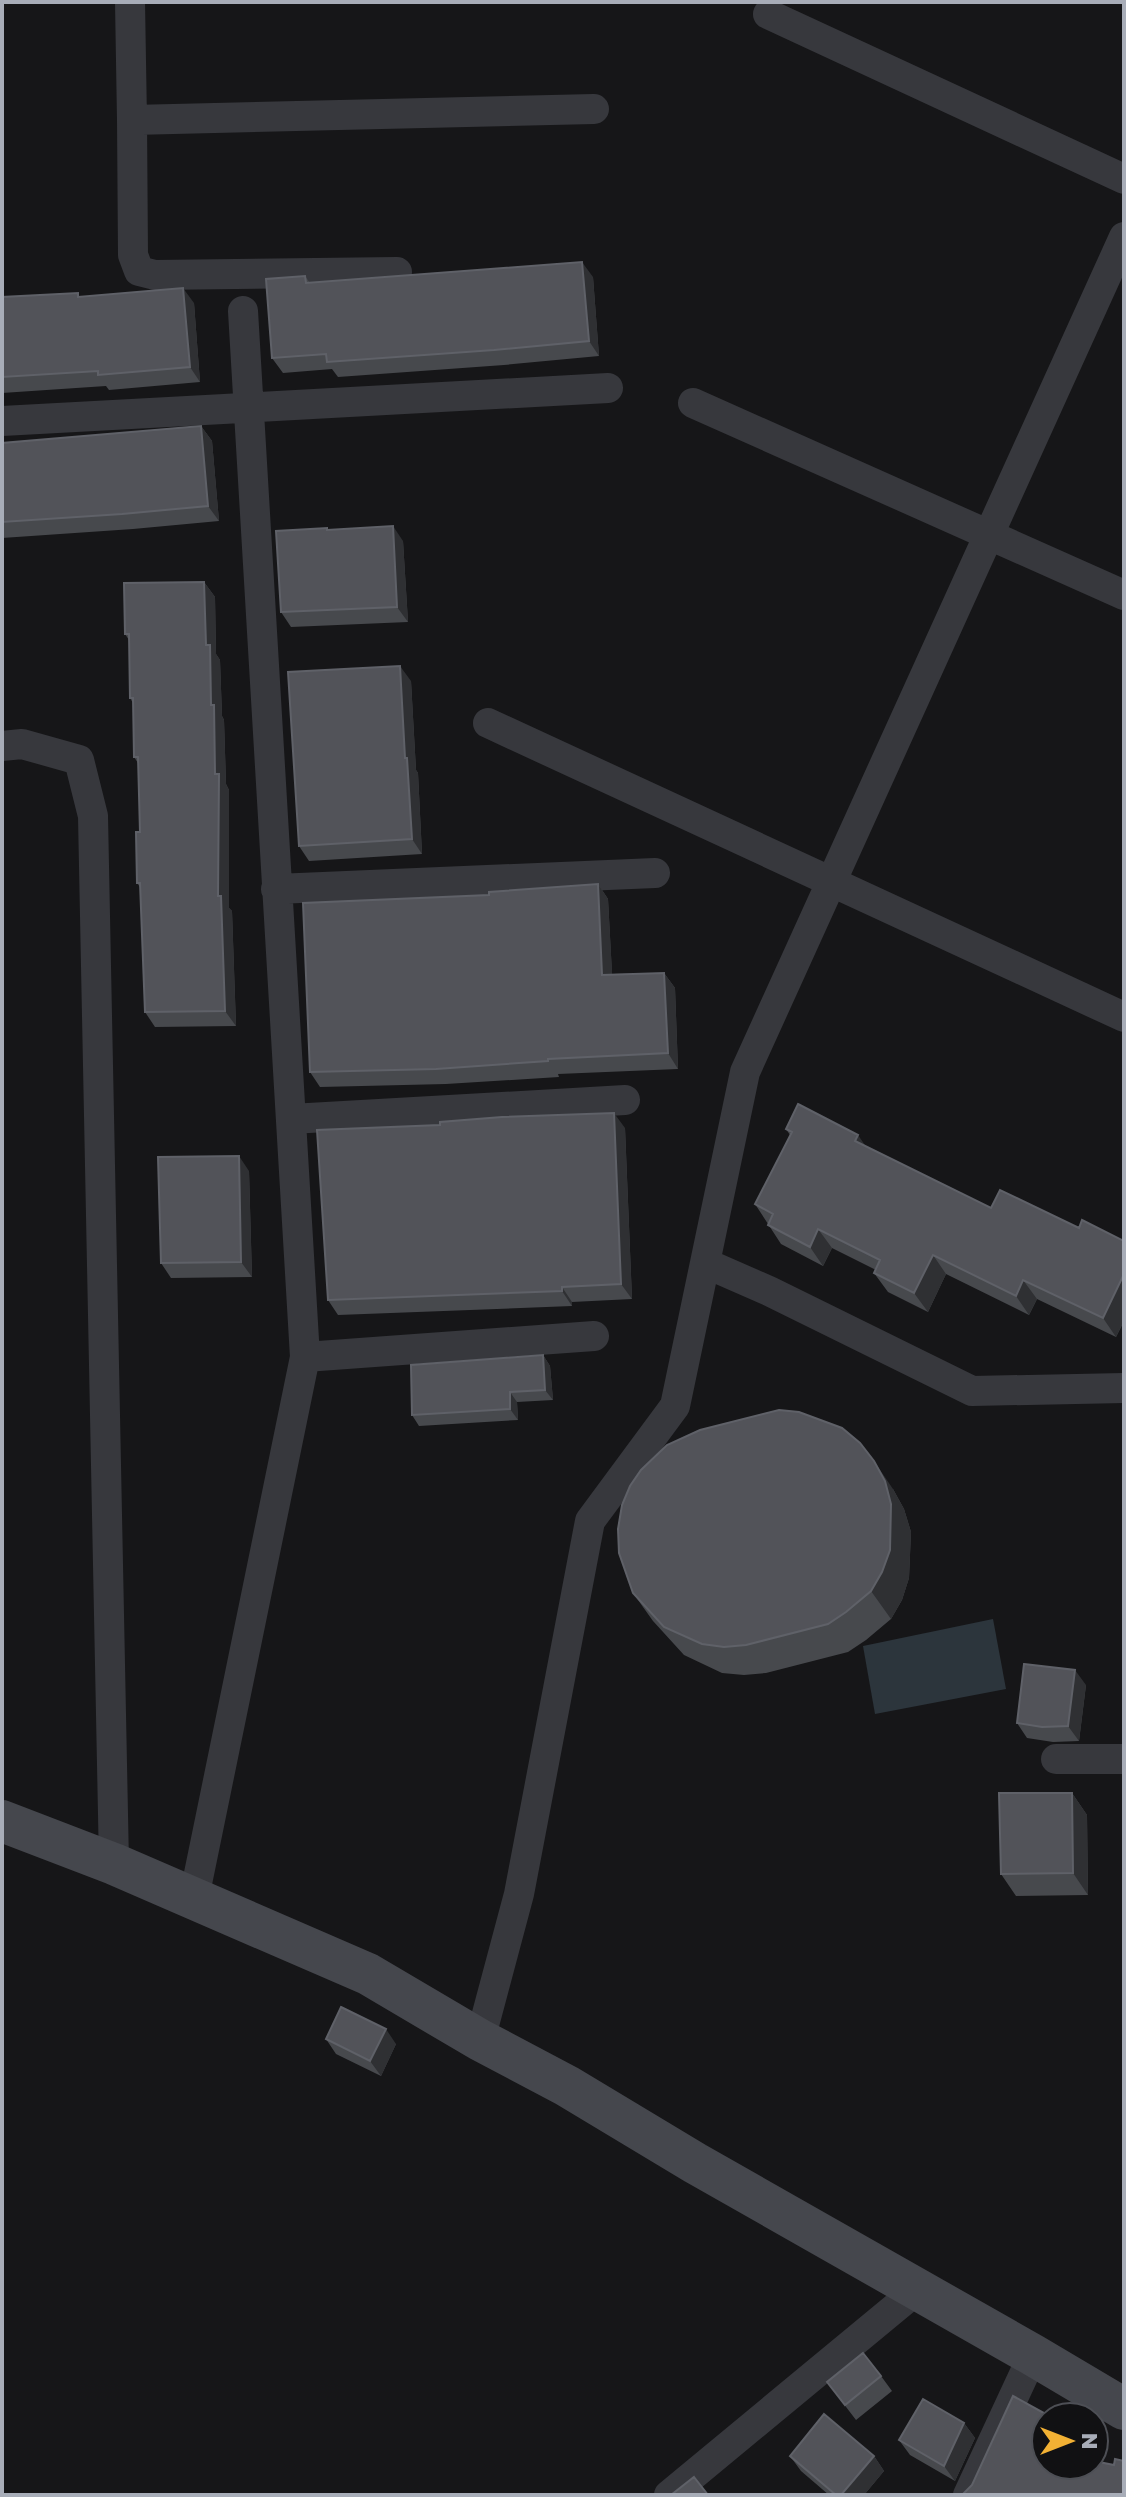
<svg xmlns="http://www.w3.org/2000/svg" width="1126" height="2497" font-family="'Golos Text',sans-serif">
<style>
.water{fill:#2c353c}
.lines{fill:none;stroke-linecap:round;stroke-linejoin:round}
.minor{stroke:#37383d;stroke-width:30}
.secondary{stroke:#45474d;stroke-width:42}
.wall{fill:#47494d}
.shaded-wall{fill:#2f3033}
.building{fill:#525359;stroke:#5f6168;stroke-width:2}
</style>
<rect width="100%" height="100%" fill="#161618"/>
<path class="water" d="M993 1619 1006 1689 875 1714 863 1646Z"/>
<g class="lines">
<path class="minor" d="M130 2 132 120 594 109
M768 14 1124 179
M132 120 133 255 139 271 155 275 397 272
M693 403 1124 595
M2 421 608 388
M488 723 1124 1017
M2 746 22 744 79 760 93 816 114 1864
M276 889 655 873
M291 1119 625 1100
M705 1263 769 1291 972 1391 1124 1388
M305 1357 594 1336
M1056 1759H1124
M194 1898 305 1357 243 311
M480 2040 519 1894 590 1521 675 1406 745 1072 1124 237
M669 2495 918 2289
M968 2495 1033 2355"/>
<path class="secondary" d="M2 1821 114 1864 368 1974 480 2040 567 2086 695 2163 1033 2355 1124 2409"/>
</g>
<path class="wall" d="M305 276 310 283 593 277 599 356 504 365 338 377 332 369 283 373 272 358Z
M2 297H80L194 303 200 382 109 390 106 386 2 393Z
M201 426 212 441 219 521 133 529 2 538V443Z
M328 530 403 541 408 622 291 627 281 612Z
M204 582 215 597 216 654 220 660 222 716 224 720 226 784 229 790V908L232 911 236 1026 155 1027 145 1012 140 887 137 883 140 832 138 763 134 757 133 703 130 698 129 640 125 634Z
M411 681 416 770 418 773 422 854 309 861 299 846Z
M598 884 608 899 612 974 664 973 675 988 678 1069 558 1074 559 1077 446 1084 320 1087 310 1072 489 895Z
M440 1125 625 1128 632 1299 572 1302V1306L338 1315 328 1300Z
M786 1129 867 1147 991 1208 1079 1228 1124 1241V1321L1116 1337 1037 1299 1029 1315 946 1274 928 1312 888 1292 874 1273 876 1270 832 1248 823 1266 781 1244 755 1204 790 1135Z
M249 1171 252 1277 171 1278 161 1263Z
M543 1355 550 1366 553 1400 517 1402 518 1420 419 1426 412 1415Z
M893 1489 904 1509 911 1532 909 1578 902 1600 891 1619 866 1640 848 1652 766 1673 744 1675 722 1673 684 1655 653 1621 633 1593Z
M1086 1685 1079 1741 1053 1742 1027 1738 1017 1723Z
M1072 1793 1087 1815 1088 1895 1016 1896 1001 1874Z
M326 2039 396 2044 381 2076 336 2054Z
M881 2376 892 2391 856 2420 827 2382Z
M964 2423 975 2438 955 2481 910 2455 899 2440Z
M790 2456H874L884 2471 864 2495H829L801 2471Z"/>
<path class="shaded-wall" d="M582 262 593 277 599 356 589 341Z
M183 288 194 303 200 382 190 367Z
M201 426 212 441 219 521 208 506Z
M393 526 403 541 408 622 397 607Z
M204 582 215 597 216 654 220 660 222 716 224 720 226 784 229 790V908L232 911 236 1026 225 1011 218 896 211 705 206 645Z
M400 666 411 681 416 770 418 773 422 854 412 839 405 758Z
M598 884 608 899 613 990 602 975Z
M664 973 675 988 678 1069 668 1053Z
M614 1113 625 1128 632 1299 621 1284Z
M858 1135 871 1154 855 1141Z
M239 1156 249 1171 252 1277 241 1262Z
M818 1229 832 1248 823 1266 810 1247Z
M933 1255 946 1274 928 1312 914 1293Z
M1124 1274V1321L1116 1337 1103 1318Z
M1023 1280 1037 1299 1029 1315 1016 1296Z
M562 1287 572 1302V1306L562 1291Z
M543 1355 550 1366 553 1400 545 1390Z
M510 1392 517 1402 518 1420 510 1409Z
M874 1461 893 1489 904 1509 911 1532 909 1578 902 1600 891 1619 871 1591Z
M1075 1670 1086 1685 1079 1741 1068 1726Z
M1072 1793 1087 1815 1088 1895 1073 1873Z
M386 2029 396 2044 381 2076 370 2061Z
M964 2423 975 2438 955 2481 944 2466Z
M874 2456 884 2471 864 2495H841Z"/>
<path class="building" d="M582 262 589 341 494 350 327 362 326 354 272 358 266 279 305 276 306 283Z
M183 288 190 367 98 375V371L2 377V297L78 293V297Z
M201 426 208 506 122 514 2 522V443Z
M393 526 397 607 281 612 276 531 327 528V530Z
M204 582 206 645H210L211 705H214L215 774H219L218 896H221L225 1011 145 1012 140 883H137L136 832H140L138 757H134L133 698H130L129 634H125L124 583Z
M400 666 405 758H407L412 839 299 846 288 672Z
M598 884 602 975 664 973 668 1053 548 1059V1061L436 1069 310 1072 303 903 489 895V892Z
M798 1104 858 1135 855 1141 991 1208 1000 1190 1079 1228 1082 1220 1124 1241V1274L1103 1318 1023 1280 1016 1296 933 1255 914 1293 874 1273 880 1260 818 1229 810 1247 768 1225 773 1214 755 1204 792 1132 786 1129Z
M614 1113 621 1284 562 1287V1291L328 1300 317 1130 440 1125V1122L502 1117Z
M239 1156 241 1262 161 1263 158 1157Z
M543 1355 545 1390 510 1392V1409L412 1415 411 1365Z
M779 1410 799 1412 842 1428 860 1443 874 1461 885 1481 891 1504 890 1550 882 1572 871 1591 846 1612 828 1624 746 1645 724 1647 702 1644 664 1627 633 1593 619 1553 618 1529 622 1505 630 1486 641 1470 667 1445 700 1430Z
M1024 1664 1075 1670 1068 1726 1042 1727 1017 1723Z
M999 1793H1072L1073 1873 1001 1874Z
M341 2007 386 2029 370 2061 326 2039Z
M863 2353 881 2376 845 2405 827 2382Z
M1013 2396 1051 2417H1046V2441L1041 2451 1046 2452V2465H1094V2461L1114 2465 1115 2459 1124 2461V2495H962L972 2485Z
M923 2399 964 2423 944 2466 899 2440Z
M824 2414 874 2456 841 2495H836L790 2456Z
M694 2477 708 2495H671Z"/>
<rect width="1126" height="2497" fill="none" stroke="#a8adb8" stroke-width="8"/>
<g transform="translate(1070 2441) rotate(90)"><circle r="38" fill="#111113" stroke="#4d4f55" stroke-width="2"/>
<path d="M0-6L14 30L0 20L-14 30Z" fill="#f2b134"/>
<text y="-12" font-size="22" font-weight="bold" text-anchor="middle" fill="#a8adb8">N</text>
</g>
</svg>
